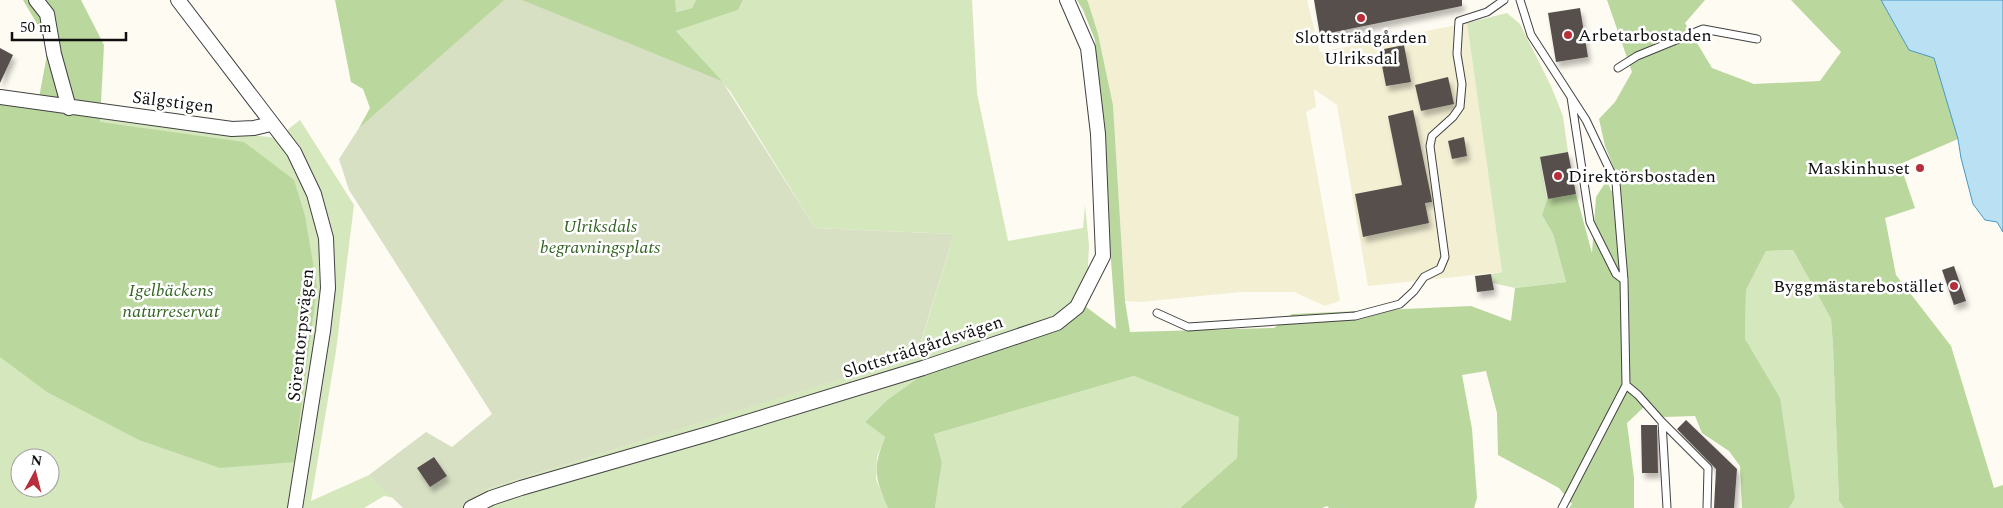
<svg xmlns="http://www.w3.org/2000/svg" width="2003" height="508" font-family="Spectral,serif">
<style>
.farmland{fill:#f3efd3}
.green{fill:#d5e7bd;fill-rule:evenodd}
.forest{fill:#bad79d}
.cemetery{fill:#d8e0c4}
.water{fill:#bae0f3;stroke:#4598c5}
.building{fill:#57504c;filter:url(#shadow)}
.lines{fill:none;stroke-linecap:round;stroke-linejoin:round}
.lane-casing{stroke:#424242;stroke-width:9}
.street-casing{stroke:#424242;stroke-width:16}
.lane{stroke:#fff;stroke-width:7}
.street{stroke:#fff;stroke-width:14}
.poi-dot{fill:#b72f3b;stroke:#fff;stroke-width:2}
.labels{text-anchor:middle;dominant-baseline:central;stroke-width:5;stroke-linejoin:round;paint-order:stroke}
.poi-label{font-size:18px;fill:#0f0f0f;stroke:#fff;text-anchor:start}
.street-label{font-size:18px;fill:#0f0f0f;stroke:#fff}
.park-label{font-size:18px;font-style:italic;fill:#336423;stroke:#fff}
</style>
<defs>
<filter id="shadow"><feDropShadow dx="3" dy="5.5" stdDeviation="2.5" flood-color="#0004"/></filter>
</defs>
<rect width="100%" height="100%" fill="#fefbf2"/>
<path class="farmland" d="M1087 0H1307L1320 52 1467 23 1502 272 1368 286 1337 105 1314 89 1316 107 1306 112 1340 301 1325 306 1294 292H1240L1141 302 1125 301 1113 105 1098 34Z"/>
<path class="green" d="M675 0H696L692 8 675 12Z
M743 0H972L977 93 1008 241 1083 228 1085 205 1089 245 1086 307 1065 325 1026 341 929 370 887 400 865 422 885 437 877 457 876 479 888 508H462L487 489 923 353 921 342 954 234 815 228 730 91 676 31 738 10Z
M1507 13 1520 24 1551 86 1563 116 1568 152 1540 158 1547 199 1542 215 1553 234 1566 282 1515 288 1493 283 1491 274 1502 272 1467 23Z
M0 106 277 138 300 120 354 205 336 351 311 501 369 475 395 498 384 496 364 508H0ZM20 458H50V488H20Z
M1793 250 1831 319 1833 346 1839 501 1844 508H1789L1795 498 1745 339 1746 290 1766 251Z
M1134 376 1240 416 1237 458 1180 508H935L942 462 934 434Z"/>
<path class="forest" d="M23 0H81L104 45 100 122 244 142 294 180 305 216 317 287 294 462 220 468 139 440 47 392 0 357V103H38L49 44Z
M335 0H675L676 12 692 8 696 0H743L738 10 676 31 722 81 686 93 478 218 359 128 370 108 363 89 351 82Z
M1077 0H1087L1088 2 1098 34 1113 105 1125 301 1130 332 1274 328 1292 314 1471 306 1511 321 1515 288 1566 282 1553 234 1542 215 1547 199 1576 194 1592 253 1596 197 1607 180 1611 191 1621 185 1605 146 1599 119 1615 102 1632 72 1607 0H1705L1685 23 1712 68 1754 84 1820 81 1841 52 1791 0H1881L1909 50 1934 58 1958 139 1900 164 1915 208 1885 218 1896 275 1951 346 1994 488 2003 485V508H1844L1839 501 1833 346 1831 319 1793 250 1766 251 1746 290 1745 339 1780 398 1795 498 1789 508H1742L1740 466 1729 451 1702 433 1695 416 1664 417 1644 407 1627 423 1634 478V508H1569L1572 504 1559 488 1498 455 1497 413 1486 371 1462 375 1472 429 1477 498 1474 508H1329L1327 506 1322 508H1180L1237 458 1239 417 1134 376 934 434 942 462 935 508H888C875 477 872 470 885 437L865 422 887 400 929 370 1026 341 1065 325 1086 307 1116 329 1095 40 1083 10Z"/>
<path class="cemetery" d="M504 0H522L722 81 815 228 954 234 921 341 924 353 487 489 462 508H403L369 475 426 432 452 447 492 414 349 190 339 159 359 128Z"/>
<path class="water" d="M1881 0H2003V232L1997 222 1985 220 1973 204 1961 158 1958 139 1934 58 1909 50Z"/>
<path class="building" d="M1314 0H1462V6L1320 35Z
M1580 8 1588 57 1556 62 1548 13Z
M1404 45 1411 82 1386 86 1379 50Z
M0 48 13 55 0 83Z
M1448 77 1454 104 1421 111 1415 85Z
M1413 110 1431 196 1432 202 1425 203 1429 223 1363 237 1355 194 1402 185 1388 116Z
M1464 137 1467 156 1452 159 1448 141Z
M1568 152 1576 194 1548 199 1540 157Z
M1954 266 1966 301 1954 305 1942 270Z
M1491 274 1494 290 1477 292 1475 276Z
M1686 420 1737 469 1734 508H1714L1716 469 1677 429Z
M1641 425H1657L1658 473H1642Z
M434 457 447 476 430 487 417 468Z"/>
<g class="lines">
<g class="lane-casing">
<path id="lane" d="M1520 0 1531 35 1586 120 1616 183 1624 280 1626 385 1562 508
M1618 68 1637 56 1703 29 1757 39
M1571 97 1590 222 1616 274 1624 280
M1157 313 1188 327 1355 316 1400 304 1414 291 1424 277 1440 269 1445 257 1430 146 1432 136 1453 117 1460 107 1462 84 1457 54 1459 21 1487 12 1504 0
M1626 385 1638 395 1662 422 1667 508
M1662 422 1708 468 1707 508"/>
</g>
<g class="street-casing">
<path id="street" d="M36 0 47 14 54 54 69 108
M178 0 294 152 314 194 326 238 328 288 323 331 295 508
M0 97 232 129 254 128 271 124
M471 508 491 498 521 488 708 434 923 368 1057 323 1077 307 1103 256 1098 134 1088 48 1067 0"/>
</g>
<use href="#lane" class="lane"/>
<use href="#street" class="street"/>
</g>
<g class="poi-dot">
<circle cx="1361" cy="18" r="5"/>
<circle cx="1568" cy="35" r="5"/>
<circle cx="1920" cy="168" r="5"/>
<circle cx="1558" cy="176" r="5"/>
<circle cx="1954" cy="286" r="5"/>
</g>
<g class="labels">
<g class="poi-label">
<text x="1578" y="35">Arbetarbostaden</text>
<text x="1361" y="37" text-anchor="middle">Slottsträdgården<tspan x="1361" dy="21">Ulriksdal</tspan></text>
<text x="1910" y="168" text-anchor="end">Maskinhuset</text>
<text x="1568" y="176">Direktörsbostaden</text>
<text x="1944" y="286" text-anchor="end">Byggmästarebostället</text>
</g>
<g class="street-label">
<text transform="translate(173 102) rotate(7)">Sälgstigen</text>
<text transform="translate(301 335) rotate(-84)">Sörentorpsvägen</text>
<text transform="translate(923 347) rotate(-18)">Slottsträdgårdsvägen</text>
</g>
<g class="park-label">
<text x="600" y="226">Ulriksdals<tspan x="600" dy="21">begravningsplats</tspan></text>
<text x="171" y="290">Igelbäckens<tspan x="171" dy="21">naturreservat</tspan></text>
</g>
</g>
<g transform="translate(35 473) rotate(7)"><circle r="24" fill="#ffffff" stroke="#9f9f9f"/>
<path d="M0-4L9 19L0 12L-9 19Z" fill="#b72f3b"/>
<text y="-8" font-size="14" font-weight="bold" text-anchor="middle" fill="#0f0f0f">N</text>
</g>
<path d="M12 32v8h114v-8" fill="none" stroke="#0f0f0f" stroke-width="2.5"/>
<text x="20" y="32" font-size="15" fill="#0f0f0f" stroke="#ffffff" stroke-width="4" paint-order="stroke">50 m</text>
</svg>
